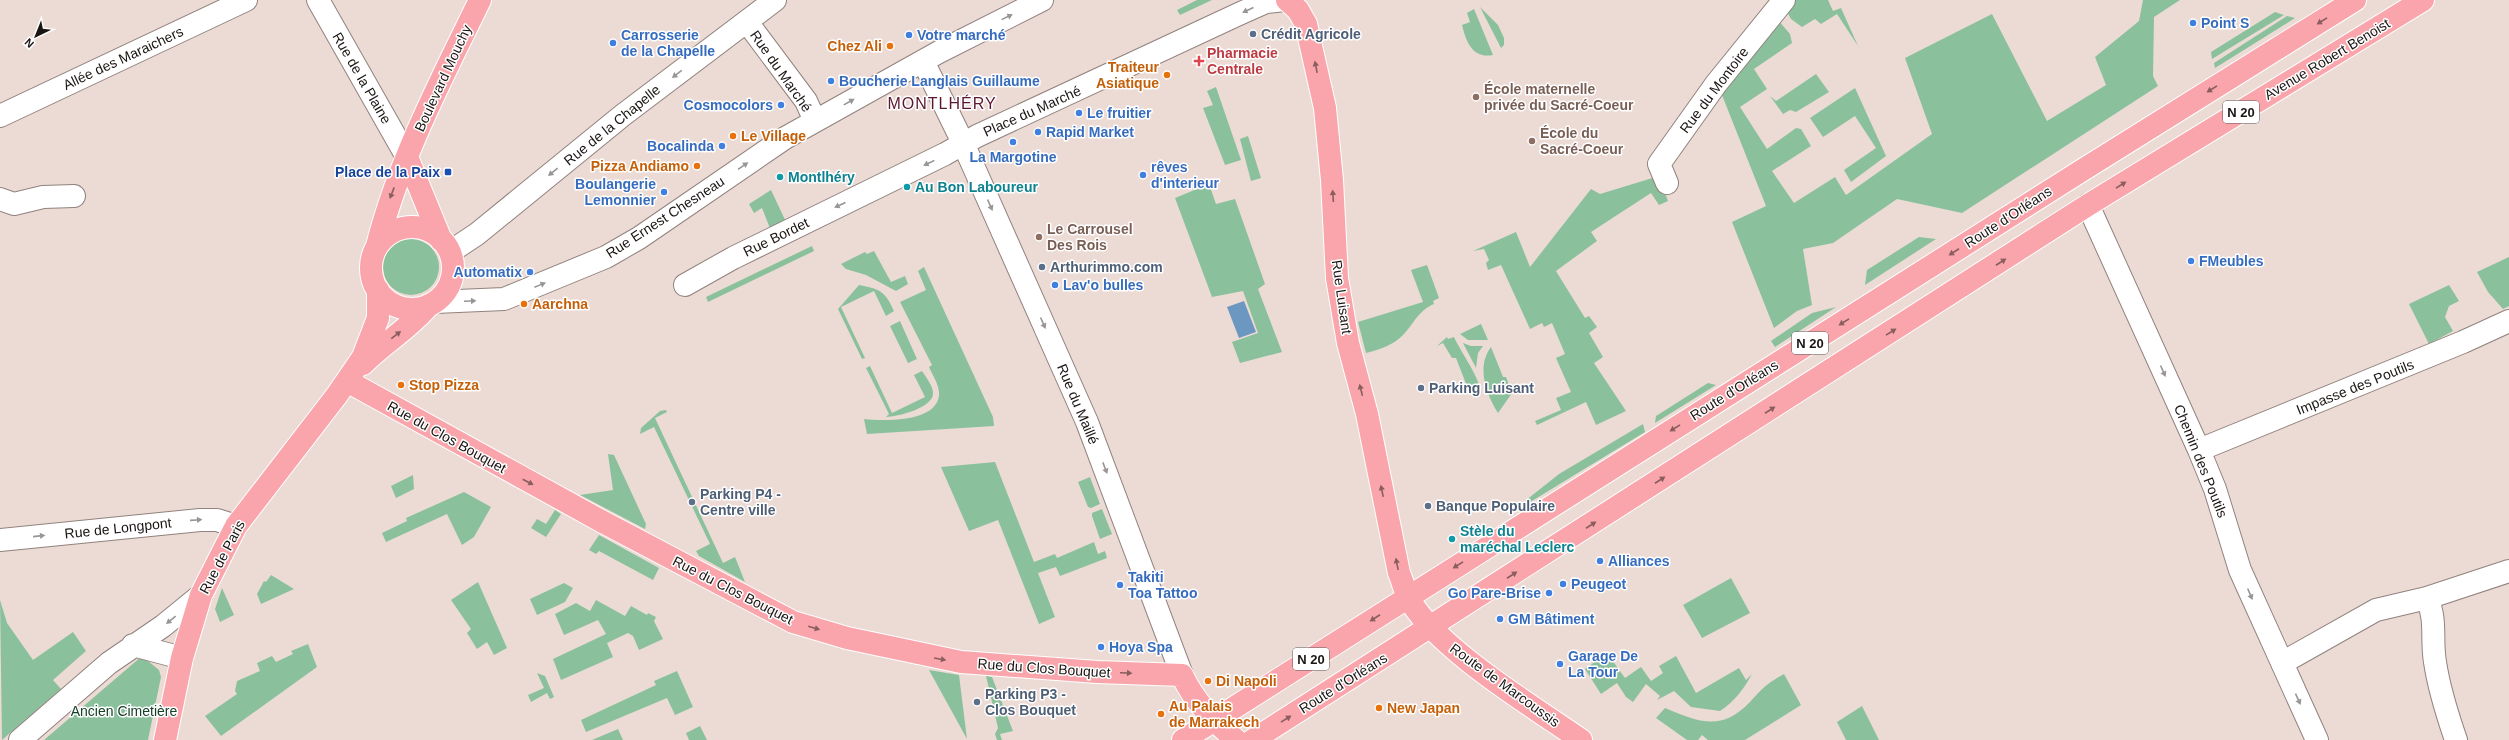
<svg xmlns="http://www.w3.org/2000/svg" width="2509" height="740" font-family="Helvetica,sans-serif">
<style>
.green{fill:#8ac19c}
.water{fill:#6b97c1}
.lines{fill:none;stroke-linecap:round;stroke-linejoin:round}
.minor-casing{stroke:#91827d;stroke-width:24}
.major-casing{stroke:#fff;stroke-width:24}
.minor{stroke:#fff;stroke-width:22}
.major{stroke:#f9a5ab;stroke-width:22}
.oneway{fill:#989695}
.oneway2{fill:#8a5d5f}
.shop-dot{fill:#3f7fe0;stroke:#fff;stroke-width:1.5}
.service-dot{fill:#5c6f8a;stroke:#fff;stroke-width:1.5}
.food-dot{fill:#e8710a;stroke:#fff;stroke-width:1.5}
.health-dot{fill:#e0444e;stroke:#fff;stroke-width:1.5}
.education-dot{fill:#8d6e63;stroke:#fff;stroke-width:1.5}
.transit-dot{fill:#1a4fb4;stroke:#fff;stroke-width:1.5}
.culture-dot{fill:#0f9aa8;stroke:#fff;stroke-width:1.5}
.labels{text-anchor:middle;dominant-baseline:central;stroke-width:3;stroke-linejoin:round;paint-order:stroke}
.shield{fill:#fff;stroke:#5f5b5a;stroke-width:1}
.shield-label{font-size:13px;font-weight:bold;fill:#1a1513}
.shop-label{font-size:14px;font-weight:bold;fill:#366cbe;stroke:#fff;text-anchor:start}
.service-label{font-size:14px;font-weight:bold;fill:#4e5e75;stroke:#fff;text-anchor:start}
.food-label{font-size:14px;font-weight:bold;fill:#c56008;stroke:#fff;text-anchor:start}
.health-label{font-size:14px;font-weight:bold;fill:#be3a42;stroke:#fff;text-anchor:start}
.street-label{font-size:14px;fill:#1a1513;stroke:#fff}
.education-label{font-size:14px;font-weight:bold;fill:#785e54;stroke:#fff;text-anchor:start}
.transit-label{font-size:14px;font-weight:bold;fill:#164399;stroke:#fff;text-anchor:end}
.culture-label{font-size:14px;font-weight:bold;fill:#0d838f;stroke:#fff;text-anchor:start}
.park-label{font-size:14px;fill:#154027;stroke:#fff}
.quarter-label{font-size:16px;letter-spacing:1px;fill:#5a1730;stroke:#fff}
</style>
<rect width="100%" height="100%" fill="#ecdbd5"/>
<path class="green" d="M1197 0H1212L1180 15 1177 10Z
M1789 0H1828L1833 11 1841 8 1858 46 1837 14 1821 24 1815 19 1802 27 1791 19 1787 12Z
M2143 0H2180L2154 17 2153 76 2158 86 1962 213 1897 199 1833 243 1803 249 1812 305 1797 311 1774 328 1732 222 1766 206 1720 90 1778 20 1790 34 1792 43 1754 69 1767 89 1740 107 1767 149 1796 128 1801 129 1811 146 1772 171 1794 203 1835 177 1846 195 1932 134 1905 58 1992 14 2047 121 2106 85 2095 57 2139 21Z
M1480 7 1498 25 1504 38V45L1501 48Z
M1474 9 1493 55C1472 59 1466 41 1462 25L1470 22 1467 13Z
M2275 12 2284 15 2212 59 2211 52Z
M2287 16 2295 18 2215 68 2214 63Z
M1816 74 1829 92 1796 112 1790 110 1783 114 1770 96 1776 101Z
M1216 87 1241 160 1225 165 1203 108 1213 105 1207 91Z
M1855 88 1886 156 1851 182 1844 170 1876 148 1855 116 1823 137 1810 118Z
M1248 136 1261 178 1251 181 1240 139Z
M1659 176 1668 201 1659 205 1651 193 1591 232 1597 241 1556 271 1585 318 1589 316 1597 327 1589 333 1603 357 1594 363 1626 411 1596 425 1586 402 1537 425 1535 421 1561 410 1556 398 1571 392 1556 358 1565 354 1552 323 1544 327 1542 323 1530 329 1501 265 1488 270 1486 263 1489 260 1484 249 1473 251 1516 232 1530 267 1591 189 1600 194Z
M1209 184 1216 204 1235 199 1265 284 1258 289 1282 352 1240 363 1232 342 1258 333 1243 291 1212 297 1175 198Z
M771 190 787 224 771 231 762 208 754 213 749 204Z
M1919 237 1936 239 1865 285 1867 270Z
M383 267a28 28 0 1 1 56 0a28 28 0 1 1-56 0Z
M812 246 814 251 708 302 706 297Z
M874 251 891 282 905 276 908 284 896 291 866 275 846 269 841 264 865 252 867 254Z
M2509 257V306L2503 309 2488 292 2477 272Z
M1427 265 1439 298 1433 301 1434 304C1418 311 1415 322 1404 334 1394 345 1379 350 1366 353L1358 322 1423 302 1411 270Z
M924 267 993 417 994 426 867 434 864 419C883 421 935 423 939 396 940 386 933 376 929 367L932 365 900 302 926 290 918 271Z
M859 285C880 289 885 291 894 311L886 316 874 291 841 307 865 358 862 359 838 309Z
M2449 285 2459 301 2449 306 2445 317 2453 331 2429 344 2409 304Z
M1836 307 1775 347 1771 341 1812 313Z
M900 321 917 359 908 363 890 326Z
M1481 324 1488 340H1468L1460 334Z
M1447 337 1448 339 1454 337C1461 352 1477 374 1480 388L1470 394 1456 358H1452L1443 343 1437 346Z
M1463 343 1471 346H1483L1478 353 1476 368Z
M1491 347 1503 377H1506L1512 393 1498 413C1486 394 1476 367 1491 347Z
M870 366 892 413 925 397 914 375 922 371C926 377 933 386 933 393 934 408 897 417 886 417L889 414 866 368Z
M1708 383 1716 385 1655 423 1656 416Z
M666 410 667 412 655 418 723 563 735 557 745 582 699 556 696 551 710 544 654 427 640 434 641 428 660 411Z
M1643 424 1645 432 1527 504 1525 501 1559 474Z
M608 454 614 455 646 524 645 529 580 495 613 490Z
M995 462 1034 562 1055 554 1057 558 1094 542 1098 554 1105 551 1107 558 1060 576 1056 567 1038 573 1055 617 1039 624 998 520 969 531 941 467Z
M413 475 414 489 396 498 391 486Z
M1090 477 1100 504 1091 508 1088 507 1078 482Z
M464 492 491 507 474 537 462 545 447 514 386 542 382 533 407 521 406 518Z
M1102 509 1112 534 1100 539 1092 516V513Z
M555 510 561 514 546 537 531 528 537 519 546 524Z
M599 535 659 568 653 580 599 551 596 554 589 550Z
M271 575 294 589 261 604 257 594 264 581 266 582Z
M1731 578 1750 613 1702 638 1683 605Z
M478 582 507 648 494 655 487 642 477 649 467 633 471 629 451 600Z
M564 583 573 588 565 602 537 615 530 599Z
M222 588 234 615 220 622 215 609Z
M0 600 7 623 33 660 73 632 86 651 53 680 61 689 2 740Z
M596 600 625 616 631 606 647 615 648 613 656 617 654 621 663 639 639 650 633 636 628 633 607 643 613 657 561 680 553 659 606 634 598 620 564 635 555 614 576 603 590 611Z
M308 644 317 667 221 736 205 716 237 694 235 691 237 681 260 671 257 663 272 656 276 662 293 654 291 651Z
M1607 653 1625 678 1641 667 1651 681 1663 673 1659 666 1676 656 1696 693 1739 668 1746 680 1752 674C1743 690 1735 701 1720 711L1691 707 1674 691 1657 700 1660 696 1646 684 1633 702 1626 697 1617 683 1601 694 1585 669Z
M142 656 159 670 161 677 148 740H44Z
M929 670 959 675 967 739Z
M677 671 693 707 675 715 667 698 586 732 581 720 656 685 654 681Z
M537 673 545 676 554 697 550 699 547 693 531 702 528 695 544 688Z
M1784 674 1801 705 1745 740H1708L1702 735 1698 740H1687L1656 718 1665 708C1699 722 1721 732 1750 702 1764 687 1765 685 1784 674Z
M986 676 992 677 1013 731 1000 734 1002 740H997L995 734 998 728Z
M1862 706 1879 740H1846L1837 722Z
M700 726 707 740H689L686 733Z
M618 729 623 740H592Z"/>
<path class="water" d="M1244 301 1256 332 1239 338 1227 307Z"/>
<g class="lines">
<g class="minor-casing">
<path id="minor" d="M318 0 407 157
M747 22 806 101 815 121
M923 61 963 143 1087 422 1182 675
M0 116 246 0
M1667 183 1659 164 1716 84 1784 0
M0 199 14 204 43 197 74 196
M2088 205 2199 450 2215 489 2240 570 2317 740
M450 252 477 234 623 115 775 0
M685 285 733 258 945 154 977 136 1241 13 1266 2 1285 0
M435 302 504 299 606 257 639 238 785 138 939 52 1042 0
M2199 450 2463 342 2509 321
M0 540 200 520H217L236 526
M2427 598C2437 621 2431 639 2435 662 2439 689 2447 714 2456 740
M133 645 182 658
M2282 663 2376 610 2427 598 2509 571
M20 740 109 663 163 626 201 595"/>
</g>
<g class="major-casing">
<path id="major" d="M1287 0 1298 10 1306 24 1325 108 1332 180 1337 278 1348 343 1367 414 1399 573C1402 580 1404 588 1407 595 1432 646 1534 707 1581 740
M407 157 441 240
M371 268a41 41 0 1 1 82 0a41 41 0 1 1-82 0Z
M377 246C399 160 441 80 480 0
M363 364C384 343 410 328 429 305
M347 381 603 522 793 622 847 638 961 662 1097 672 1182 675C1195 703 1213 720 1236 740
M165 740 182 658 201 595 236 526 337 395 363 357 378 318V290
M1183 740 2081 171 2355 0
M1253 740 2088 205 2423 0"/>
</g>
<use href="#minor" class="minor"/>
<use href="#major" class="major"/>
</g>
<defs><path id="oneway-solid" d="M-6-.8H1V-3.2L6.5 0L1 3.2V.8H-6Z"/></defs>
<g class="oneway">
<use href="#oneway-solid" transform="translate(1248 10) rotate(156)"/>
<use href="#oneway-solid" transform="translate(1007 17) rotate(-26)"/>
<use href="#oneway-solid" transform="translate(677 74) rotate(142)"/>
<use href="#oneway-solid" transform="translate(849 102) rotate(-29)"/>
<use href="#oneway-solid" transform="translate(929 163) rotate(154)"/>
<use href="#oneway-solid" transform="translate(743 166) rotate(-34)"/>
<use href="#oneway-solid" transform="translate(553 172) rotate(141)"/>
<use href="#oneway-solid" transform="translate(840 205) rotate(155)"/>
<use href="#oneway-solid" transform="translate(990 205) rotate(66)"/>
<use href="#oneway-solid" transform="translate(540 285) rotate(-22)"/>
<use href="#oneway-solid" transform="translate(470 301) rotate(-2)"/>
<use href="#oneway-solid" transform="translate(1043 323) rotate(66)"/>
<use href="#oneway-solid" transform="translate(2163 371) rotate(66)"/>
<use href="#oneway-solid" transform="translate(1105 468) rotate(69)"/>
<use href="#oneway-solid" transform="translate(196 520) rotate(-4)"/>
<use href="#oneway-solid" transform="translate(39 536) rotate(-6)"/>
<use href="#oneway-solid" transform="translate(2250 594) rotate(67)"/>
<use href="#oneway-solid" transform="translate(171 620) rotate(141)"/>
<use href="#oneway-solid" transform="translate(2298 699) rotate(65)"/>
</g>
<g class="oneway2">
<use href="#oneway-solid" transform="translate(2322 21) rotate(148)"/>
<use href="#oneway-solid" transform="translate(1316 67) rotate(-101)"/>
<use href="#oneway-solid" transform="translate(2212 89) rotate(148)"/>
<use href="#oneway-solid" transform="translate(2121 185) rotate(-32)"/>
<use href="#oneway-solid" transform="translate(392 193) rotate(111)"/>
<use href="#oneway-solid" transform="translate(1333 196) rotate(-94)"/>
<use href="#oneway-solid" transform="translate(1954 252) rotate(147)"/>
<use href="#oneway-solid" transform="translate(2001 262) rotate(-33)"/>
<use href="#oneway-solid" transform="translate(1844 322) rotate(148)"/>
<use href="#oneway-solid" transform="translate(1891 332) rotate(-32)"/>
<use href="#oneway-solid" transform="translate(396 335) rotate(-38)"/>
<use href="#oneway-solid" transform="translate(1361 390) rotate(-104)"/>
<use href="#oneway-solid" transform="translate(1770 410) rotate(-33)"/>
<use href="#oneway-solid" transform="translate(1675 428) rotate(148)"/>
<use href="#oneway-solid" transform="translate(1660 480) rotate(-33)"/>
<use href="#oneway-solid" transform="translate(528 482) rotate(28)"/>
<use href="#oneway-solid" transform="translate(1382 491) rotate(-102)"/>
<use href="#oneway-solid" transform="translate(1591 525) rotate(-33)"/>
<use href="#oneway-solid" transform="translate(1397 564) rotate(-101)"/>
<use href="#oneway-solid" transform="translate(1458 565) rotate(148)"/>
<use href="#oneway-solid" transform="translate(1512 575) rotate(-33)"/>
<use href="#oneway-solid" transform="translate(1375 618) rotate(147)"/>
<use href="#oneway-solid" transform="translate(814 628) rotate(16)"/>
<use href="#oneway-solid" transform="translate(940 659) rotate(10)"/>
<use href="#oneway-solid" transform="translate(1126 673) rotate(3)"/>
<use href="#oneway-solid" transform="translate(1286 719) rotate(-32)"/>
</g>
<g class="shop-dot">
<circle cx="2193" cy="23" r="4"/>
<circle cx="909" cy="35" r="4"/>
<circle cx="613" cy="43" r="4"/>
<circle cx="831" cy="81" r="4"/>
<circle cx="781" cy="105" r="4"/>
<circle cx="1079" cy="113" r="4"/>
<circle cx="1038" cy="132" r="4"/>
<circle cx="1013" cy="142" r="4"/>
<circle cx="722" cy="146" r="4"/>
<circle cx="1143" cy="175" r="4"/>
<circle cx="664" cy="192" r="4"/>
<circle cx="2191" cy="261" r="4"/>
<circle cx="530" cy="272" r="4"/>
<circle cx="1055" cy="285" r="4"/>
<circle cx="1600" cy="561" r="4"/>
<circle cx="1563" cy="584" r="4"/>
<circle cx="1120" cy="585" r="4"/>
<circle cx="1549" cy="593" r="4"/>
<circle cx="1500" cy="619" r="4"/>
<circle cx="1101" cy="647" r="4"/>
<circle cx="1560" cy="664" r="4"/>
</g>
<g class="service-dot">
<circle cx="1253" cy="34" r="4"/>
<circle cx="1042" cy="267" r="4"/>
<circle cx="1421" cy="388" r="4"/>
<circle cx="692" cy="502" r="4"/>
<circle cx="1428" cy="506" r="4"/>
<circle cx="977" cy="702" r="4"/>
</g>
<g class="food-dot">
<circle cx="890" cy="46" r="4"/>
<circle cx="1167" cy="75" r="4"/>
<circle cx="733" cy="136" r="4"/>
<circle cx="697" cy="166" r="4"/>
<circle cx="524" cy="304" r="4"/>
<circle cx="401" cy="385" r="4"/>
<circle cx="1208" cy="681" r="4"/>
<circle cx="1379" cy="708" r="4"/>
<circle cx="1161" cy="714" r="4"/>
</g>
<path class="health-dot" d="M1197 55h4v4h4v4h-4v4h-4v-4h-4v-4h4z"/>
<g class="education-dot">
<circle cx="1476" cy="97" r="4"/>
<circle cx="1532" cy="141" r="4"/>
<circle cx="1039" cy="237" r="4"/>
</g>
<rect class="transit-dot" x="444" y="168" width="8" height="8" rx="2"/>
<g class="culture-dot">
<circle cx="780" cy="177" r="4"/>
<circle cx="907" cy="187" r="4"/>
<circle cx="1452" cy="539" r="4"/>
</g>
<g class="labels">
<g class="shield">
<rect x="2223" y="101" width="36" height="22" rx="3"/>
<rect x="1792" y="332" width="36" height="22" rx="3"/>
<rect x="1293" y="648" width="36" height="22" rx="3"/>
</g>
<g class="shield-label">
<text x="2241" y="112">N 20</text>
<text x="1810" y="343">N 20</text>
<text x="1311" y="659">N 20</text>
</g>
<g class="shop-label">
<text x="2201" y="23">Point S</text>
<text x="621" y="35">Carrosserie<tspan x="621" dy="16">de la Chapelle</tspan></text>
<text x="917" y="35">Votre marché</text>
<text x="839" y="81">Boucherie Langlais Guillaume</text>
<text x="773" y="105" text-anchor="end">Cosmocolors</text>
<text x="1087" y="113">Le fruitier</text>
<text x="1046" y="132">Rapid Market</text>
<text x="714" y="146" text-anchor="end">Bocalinda</text>
<text x="1013" y="157" text-anchor="middle">La Margotine</text>
<text x="1151" y="167">rêves<tspan x="1151" dy="16">d'interieur</tspan></text>
<text x="656" y="184" text-anchor="end">Boulangerie<tspan x="656" dy="16">Lemonnier</tspan></text>
<text x="2199" y="261">FMeubles</text>
<text x="522" y="272" text-anchor="end">Automatix</text>
<text x="1063" y="285">Lav'o bulles</text>
<text x="1608" y="561">Alliances</text>
<text x="1128" y="577">Takiti<tspan x="1128" dy="16">Toa Tattoo</tspan></text>
<text x="1571" y="584">Peugeot</text>
<text x="1541" y="593" text-anchor="end">Go Pare-Brise</text>
<text x="1508" y="619">GM Bâtiment</text>
<text x="1109" y="647">Hoya Spa</text>
<text x="1568" y="656">Garage De<tspan x="1568" dy="16">La Tour</tspan></text>
</g>
<g class="service-label">
<text x="1261" y="34">Crédit Agricole</text>
<text x="1050" y="267">Arthurimmo.com</text>
<text x="1429" y="388">Parking Luisant</text>
<text x="700" y="494">Parking P4 -<tspan x="700" dy="16">Centre ville</tspan></text>
<text x="1436" y="506">Banque Populaire</text>
<text x="985" y="694">Parking P3 -<tspan x="985" dy="16">Clos Bouquet</tspan></text>
</g>
<g class="food-label">
<text x="882" y="46" text-anchor="end">Chez Ali</text>
<text x="1159" y="67" text-anchor="end">Traiteur<tspan x="1159" dy="16">Asiatique</tspan></text>
<text x="741" y="136">Le Village</text>
<text x="689" y="166" text-anchor="end">Pizza Andiamo</text>
<text x="532" y="304">Aarchna</text>
<text x="409" y="385">Stop Pizza</text>
<text x="1216" y="681">Di Napoli</text>
<text x="1169" y="706">Au Palais<tspan x="1169" dy="16">de Marrakech</tspan></text>
<text x="1387" y="708">New Japan</text>
</g>
<g class="health-label">
<text x="1207" y="53">Pharmacie<tspan x="1207" dy="16">Centrale</tspan></text>
</g>
<g class="street-label">
<text transform="translate(123 58) rotate(-25)">Allée des Maraichers</text>
<text transform="translate(2327 59) rotate(-31)">Avenue Robert Benoist</text>
<text transform="translate(781 71) rotate(55)">Rue du Marché</text>
<text transform="translate(362 78) rotate(60)">Rue de la Plaine</text>
<text transform="translate(443 78) rotate(-65)">Boulevard Mouchy</text>
<text transform="translate(1714 90) rotate(-53)">Rue du Montoire</text>
<text transform="translate(1032 111) rotate(-24)">Place du Marché</text>
<text transform="translate(612 125) rotate(-39)">Rue de la Chapelle</text>
<text transform="translate(665 217) rotate(-33)">Rue Ernest Chesneau</text>
<text transform="translate(2008 217) rotate(-33)">Route d'Orléans</text>
<text transform="translate(776 237) rotate(-26)">Rue Bordet</text>
<text transform="translate(1342 297) rotate(82)">Rue Luisant</text>
<text transform="translate(2355 387) rotate(-22)">Impasse des Poutils</text>
<text transform="translate(1734 390) rotate(-32)">Route d'Orléans</text>
<text transform="translate(1078 404) rotate(67)">Rue du Maillé</text>
<text transform="translate(447 437) rotate(29)">Rue du Clos Bouquet</text>
<text transform="translate(2201 461) rotate(68)">Chemin des Poutils</text>
<text transform="translate(118 528) rotate(-6)">Rue de Longpont</text>
<text transform="translate(222 557) rotate(-62)">Rue de Paris</text>
<text transform="translate(733 590) rotate(27)">Rue du Clos Bouquet</text>
<text transform="translate(1044 668) rotate(4)">Rue du Clos Bouquet</text>
<text transform="translate(1343 683) rotate(-32)">Route d'Orléans</text>
<text transform="translate(1505 685) rotate(36)">Route de Marcoussis</text>
</g>
<g class="education-label">
<text x="1484" y="89">École maternelle<tspan x="1484" dy="16">privée du Sacré-Coeur</tspan></text>
<text x="1540" y="133">École du<tspan x="1540" dy="16">Sacré-Coeur</tspan></text>
<text x="1047" y="229">Le Carrousel<tspan x="1047" dy="16">Des Rois</tspan></text>
</g>
<g class="transit-label">
<text x="440" y="172">Place de la Paix</text>
</g>
<g class="culture-label">
<text x="788" y="177">Montlhéry</text>
<text x="915" y="187">Au Bon Laboureur</text>
<text x="1460" y="531">Stèle du<tspan x="1460" dy="16">maréchal Leclerc</tspan></text>
</g>
<g class="park-label">
<text x="124" y="711">Ancien Cimetière</text>
</g>
<g class="quarter-label">
<text x="942" y="103">MONTLHÉRY</text>
</g>
</g>
<g transform="translate(36 36) rotate(223)" stroke="#ffffff" stroke-width="3" paint-order="stroke">
<path d="M0-3L7 15L0 10L-7 15Z" fill="#1a1513"/>
<text y="-6" font-size="11" font-weight="bold" text-anchor="middle" fill="#1a1513">N</text>
</g>
</svg>
